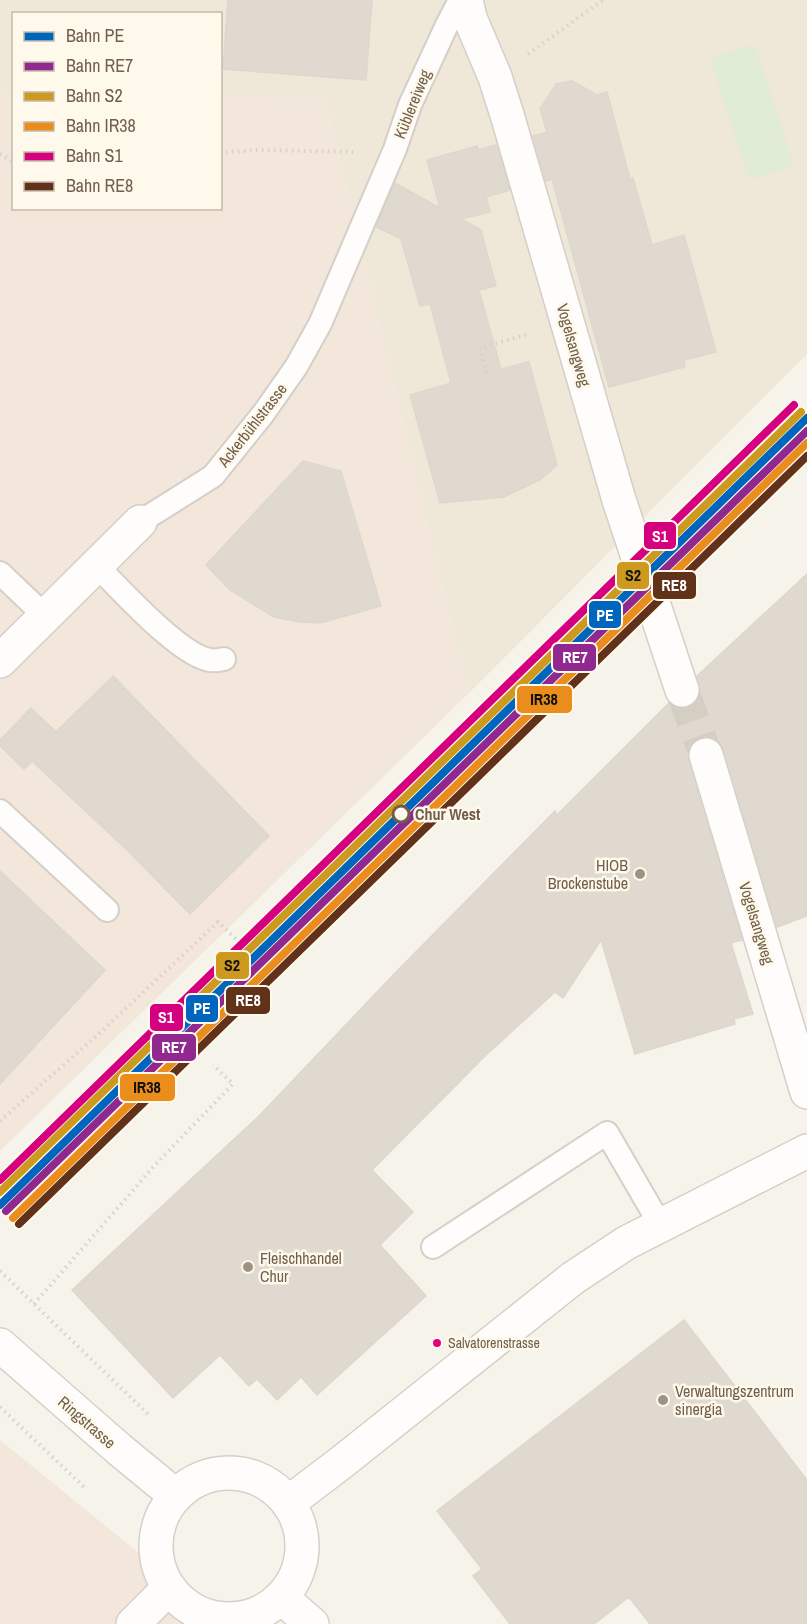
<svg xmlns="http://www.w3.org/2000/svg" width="807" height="1624" font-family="'Archivo Narrow',sans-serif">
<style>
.residential{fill:#efe7d8}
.commercial{fill:#f3e6db}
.green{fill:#e1ecd6}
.building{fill:#dfd9d0;stroke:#ded7cd;stroke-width:1.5}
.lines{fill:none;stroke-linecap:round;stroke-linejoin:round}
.street-tunnel{stroke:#d5cec2;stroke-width:33;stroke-dasharray:33 16;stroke-linecap:butt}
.lane-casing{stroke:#d4cfc7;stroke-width:26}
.street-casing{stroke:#d4cfc7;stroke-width:36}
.secondary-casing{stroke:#d5d0c8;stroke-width:36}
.path{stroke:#d7d1cb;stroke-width:4;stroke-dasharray:1.5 4.5;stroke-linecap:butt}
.lane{stroke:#fefdfc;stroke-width:22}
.street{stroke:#fefdfc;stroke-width:33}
.secondary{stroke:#fefdfc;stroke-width:33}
.rail-1-casing{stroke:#fef9eb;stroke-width:12}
.rail-2-casing{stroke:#fef9eb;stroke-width:12}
.rail-3-casing{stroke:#fef9eb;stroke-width:12}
.rail-4-casing{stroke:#fef9eb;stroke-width:12}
.rail-5-casing{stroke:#fef9eb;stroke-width:12}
.rail-6-casing{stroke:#fef9eb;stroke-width:12}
.rail-1{stroke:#0065bd;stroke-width:8}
.rail-2{stroke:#90288f;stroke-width:8}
.rail-3{stroke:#cd991e;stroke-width:8}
.rail-4{stroke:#ea8d1d;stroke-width:8}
.rail-5{stroke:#d50080;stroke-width:8}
.rail-6{stroke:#61311a;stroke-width:8}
.stop-dot{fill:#fef9eb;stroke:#725e4c;stroke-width:3}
.poi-dot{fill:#a09283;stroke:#fef9eb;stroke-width:2}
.bus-dot{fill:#e5007d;stroke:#fef9eb;stroke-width:2}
.labels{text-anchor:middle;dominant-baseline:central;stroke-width:5;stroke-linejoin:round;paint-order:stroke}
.bus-label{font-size:14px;fill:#725e4c;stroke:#fef9eb;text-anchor:start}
.street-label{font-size:16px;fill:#725e4c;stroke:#fef9eb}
.stop-label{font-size:16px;font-weight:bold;fill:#725e4c;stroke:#fef9eb;text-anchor:start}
.poi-label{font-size:16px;fill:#725e4c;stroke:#fef9eb;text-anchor:start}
.line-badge{stroke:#fef9eb;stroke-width:2}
.badge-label{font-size:16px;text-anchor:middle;font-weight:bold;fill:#fff}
.pale-badge-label{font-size:16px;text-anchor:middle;font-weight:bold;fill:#111}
</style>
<rect width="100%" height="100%" fill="#f6f3ea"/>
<path class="residential" d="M0 0H807V354L468 694 325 99 221 97 220 14H14L13 94 0 93Z"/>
<path class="commercial" d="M0 93 13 94 14 208H220L221 97 325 99 468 694 0 1151Z
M0 1440 226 1624H0Z"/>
<path class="green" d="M755 44 794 166 749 180 710 58Z"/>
<path class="building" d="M228 0H372L366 80 223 69Z
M572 81 597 95 607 92 630 179 633 178 652 245 684 235 716 352 684 360 685 367 609 387 552 179 546 181 533 136 547 132 540 109 556 84Z
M496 145 510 190 486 197 490 212 461 219 481 230 496 286 479 290 501 369 529 362 557 465 541 479 504 497 440 503 410 395 451 383 430 304 420 306 401 239 376 227 395 183 440 208 427 160 477 146 478 150Z
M303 461 341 471 381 606 320 623 300 622 274 617 230 590 206 565Z
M807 574V916L777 927 724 750 719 742 710 737H700L692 743 688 751V760L742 940 731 943 753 1014 734 1019 735 1024 635 1054 601 940 563 998 555 992 484 1057 372 1170 413 1212 380 1245 426 1296 317 1395 301 1377 277 1400 257 1379 249 1386 220 1355 173 1398 72 1290 259 1116 398 970 555 811 557 815 669 703 679 708H687L696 703 700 693V685L697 676Z
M113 676 269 836 190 914 126 849 32 761 24 769 0 746V740L31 708 56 732Z
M0 871 105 970 0 1084Z
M684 1320 807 1480V1624H650L629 1597 594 1624H510L473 1576 482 1569 437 1511Z"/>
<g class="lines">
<path class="street-tunnel" d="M682 690 706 755"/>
<g class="lane-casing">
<path id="lane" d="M140 522 213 476 263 414 296 367 320 324 395 149 410 105 446 27 460 0
M96 565C119 588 180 656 210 660 214 661 219 660 224 659
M0 573 45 616
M0 811 107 910
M433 1247 607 1133 661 1226"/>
</g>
<g class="street-casing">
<path id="street" d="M466 0 470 18 495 77 508 118 619 500 682 690
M0 661 140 522
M706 755 807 1092
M288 1503 342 1462 573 1278 626 1243 807 1151
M133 1624 169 1588"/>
</g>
<g class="secondary-casing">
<path id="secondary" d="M0 1345 120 1450 176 1496
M156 1546a73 73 0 1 1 146 0a73 73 0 1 1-146 0Z
M282 1598 312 1624"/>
</g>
<path class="path" d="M528 54 603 0
M220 153 257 150 355 152
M0 154 14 162
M486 373 480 348 529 334
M0 1121 102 1031 218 922 238 941
M0 1271 150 1416
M34 1304 155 1165 233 1084 213 1065
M0 1407 85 1488"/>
<use href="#lane" class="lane"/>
<use href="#street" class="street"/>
<use href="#secondary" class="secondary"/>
<g class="rail-1-casing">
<path id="rail-1" d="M0 1205 807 418"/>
</g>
<g class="rail-2-casing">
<path id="rail-2" d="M6 1211 807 431"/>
</g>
<g class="rail-3-casing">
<path id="rail-3" d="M0 1192 801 412"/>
</g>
<g class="rail-4-casing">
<path id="rail-4" d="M13 1218 807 443"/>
</g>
<g class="rail-5-casing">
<path id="rail-5" d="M0 1180 794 405"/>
</g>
<g class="rail-6-casing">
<path id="rail-6" d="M19 1224 807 456"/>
</g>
<use href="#rail-1" class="rail-1"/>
<use href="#rail-2" class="rail-2"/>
<use href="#rail-3" class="rail-3"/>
<use href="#rail-4" class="rail-4"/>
<use href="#rail-5" class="rail-5"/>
<use href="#rail-6" class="rail-6"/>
</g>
<circle class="stop-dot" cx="401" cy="814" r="8"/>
<g class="poi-dot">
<circle cx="640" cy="874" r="6"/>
<circle cx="248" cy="1267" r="6"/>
<circle cx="663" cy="1400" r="6"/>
</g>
<circle class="bus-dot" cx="437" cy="1343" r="5"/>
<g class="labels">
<g class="bus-label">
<text x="448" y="1343">Salvatorenstrasse</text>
</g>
<g class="street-label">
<text transform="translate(412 104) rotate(-68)">Küblereiweg</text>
<text transform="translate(574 345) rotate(74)">Vogelsangweg</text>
<text transform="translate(252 425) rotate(-52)">Ackerbühlstrasse</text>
<text transform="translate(757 923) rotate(73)">Vogelsangweg</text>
<text transform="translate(87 1422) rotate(41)">Ringstrasse</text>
</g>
<g class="stop-label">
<text x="415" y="814">Chur West</text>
</g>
<g class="poi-label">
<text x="628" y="865" text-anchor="end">HIOB<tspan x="628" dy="18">Brockenstube</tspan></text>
<text x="260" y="1258">Fleischhandel<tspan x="260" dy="18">Chur</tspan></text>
<text x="675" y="1391">Verwaltungszentrum<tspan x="675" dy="18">sinergia</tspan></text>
</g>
</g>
<g class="line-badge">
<rect x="643" y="521" width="34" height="29" rx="6" fill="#d50080"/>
<rect x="616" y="561" width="34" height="29" rx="6" fill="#cd991e"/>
<rect x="652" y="571" width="45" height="29" rx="6" fill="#61311a"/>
<rect x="588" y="600" width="34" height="29" rx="6" fill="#0065bd"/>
<rect x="552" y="643" width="45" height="29" rx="6" fill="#90288f"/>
<rect x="516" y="685" width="57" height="29" rx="6" fill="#ea8d1d"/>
<rect x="215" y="951" width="35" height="29" rx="6" fill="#cd991e"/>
<rect x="225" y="986" width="46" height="29" rx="6" fill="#61311a"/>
<rect x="185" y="994" width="34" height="29" rx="6" fill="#0065bd"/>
<rect x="149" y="1003" width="35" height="29" rx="6" fill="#d50080"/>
<rect x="151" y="1033" width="46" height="29" rx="6" fill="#90288f"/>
<rect x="119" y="1073" width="57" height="29" rx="6" fill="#ea8d1d"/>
</g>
<g class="badge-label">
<text x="660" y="542">S1</text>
<text x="674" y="591">RE8</text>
<text x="605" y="621">PE</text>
<text x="575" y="663">RE7</text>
<text x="248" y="1006">RE8</text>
<text x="202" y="1014">PE</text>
<text x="166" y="1023">S1</text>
<text x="174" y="1053">RE7</text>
</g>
<g class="pale-badge-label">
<text x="633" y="581">S2</text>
<text x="544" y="705">IR38</text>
<text x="232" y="971">S2</text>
<text x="147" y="1093">IR38</text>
</g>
<rect x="12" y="12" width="210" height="198" fill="#fef9eb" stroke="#c6bbab" stroke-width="1.5"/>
<rect x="24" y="32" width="30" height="9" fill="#0065bd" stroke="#c6bbab" stroke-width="1.5"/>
<text x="66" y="42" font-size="18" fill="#725e4c">Bahn PE</text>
<rect x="24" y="62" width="30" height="9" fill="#90288f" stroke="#c6bbab" stroke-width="1.5"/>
<text x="66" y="72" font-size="18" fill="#725e4c">Bahn RE7</text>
<rect x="24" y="92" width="30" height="9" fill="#cd991e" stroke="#c6bbab" stroke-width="1.5"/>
<text x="66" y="102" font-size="18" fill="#725e4c">Bahn S2</text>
<rect x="24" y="122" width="30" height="9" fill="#ea8d1d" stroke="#c6bbab" stroke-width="1.5"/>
<text x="66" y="132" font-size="18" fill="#725e4c">Bahn IR38</text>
<rect x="24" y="152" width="30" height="9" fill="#d50080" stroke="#c6bbab" stroke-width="1.5"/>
<text x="66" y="162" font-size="18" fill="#725e4c">Bahn S1</text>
<rect x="24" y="182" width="30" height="9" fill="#61311a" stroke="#c6bbab" stroke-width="1.5"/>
<text x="66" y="192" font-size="18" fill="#725e4c">Bahn RE8</text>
</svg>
